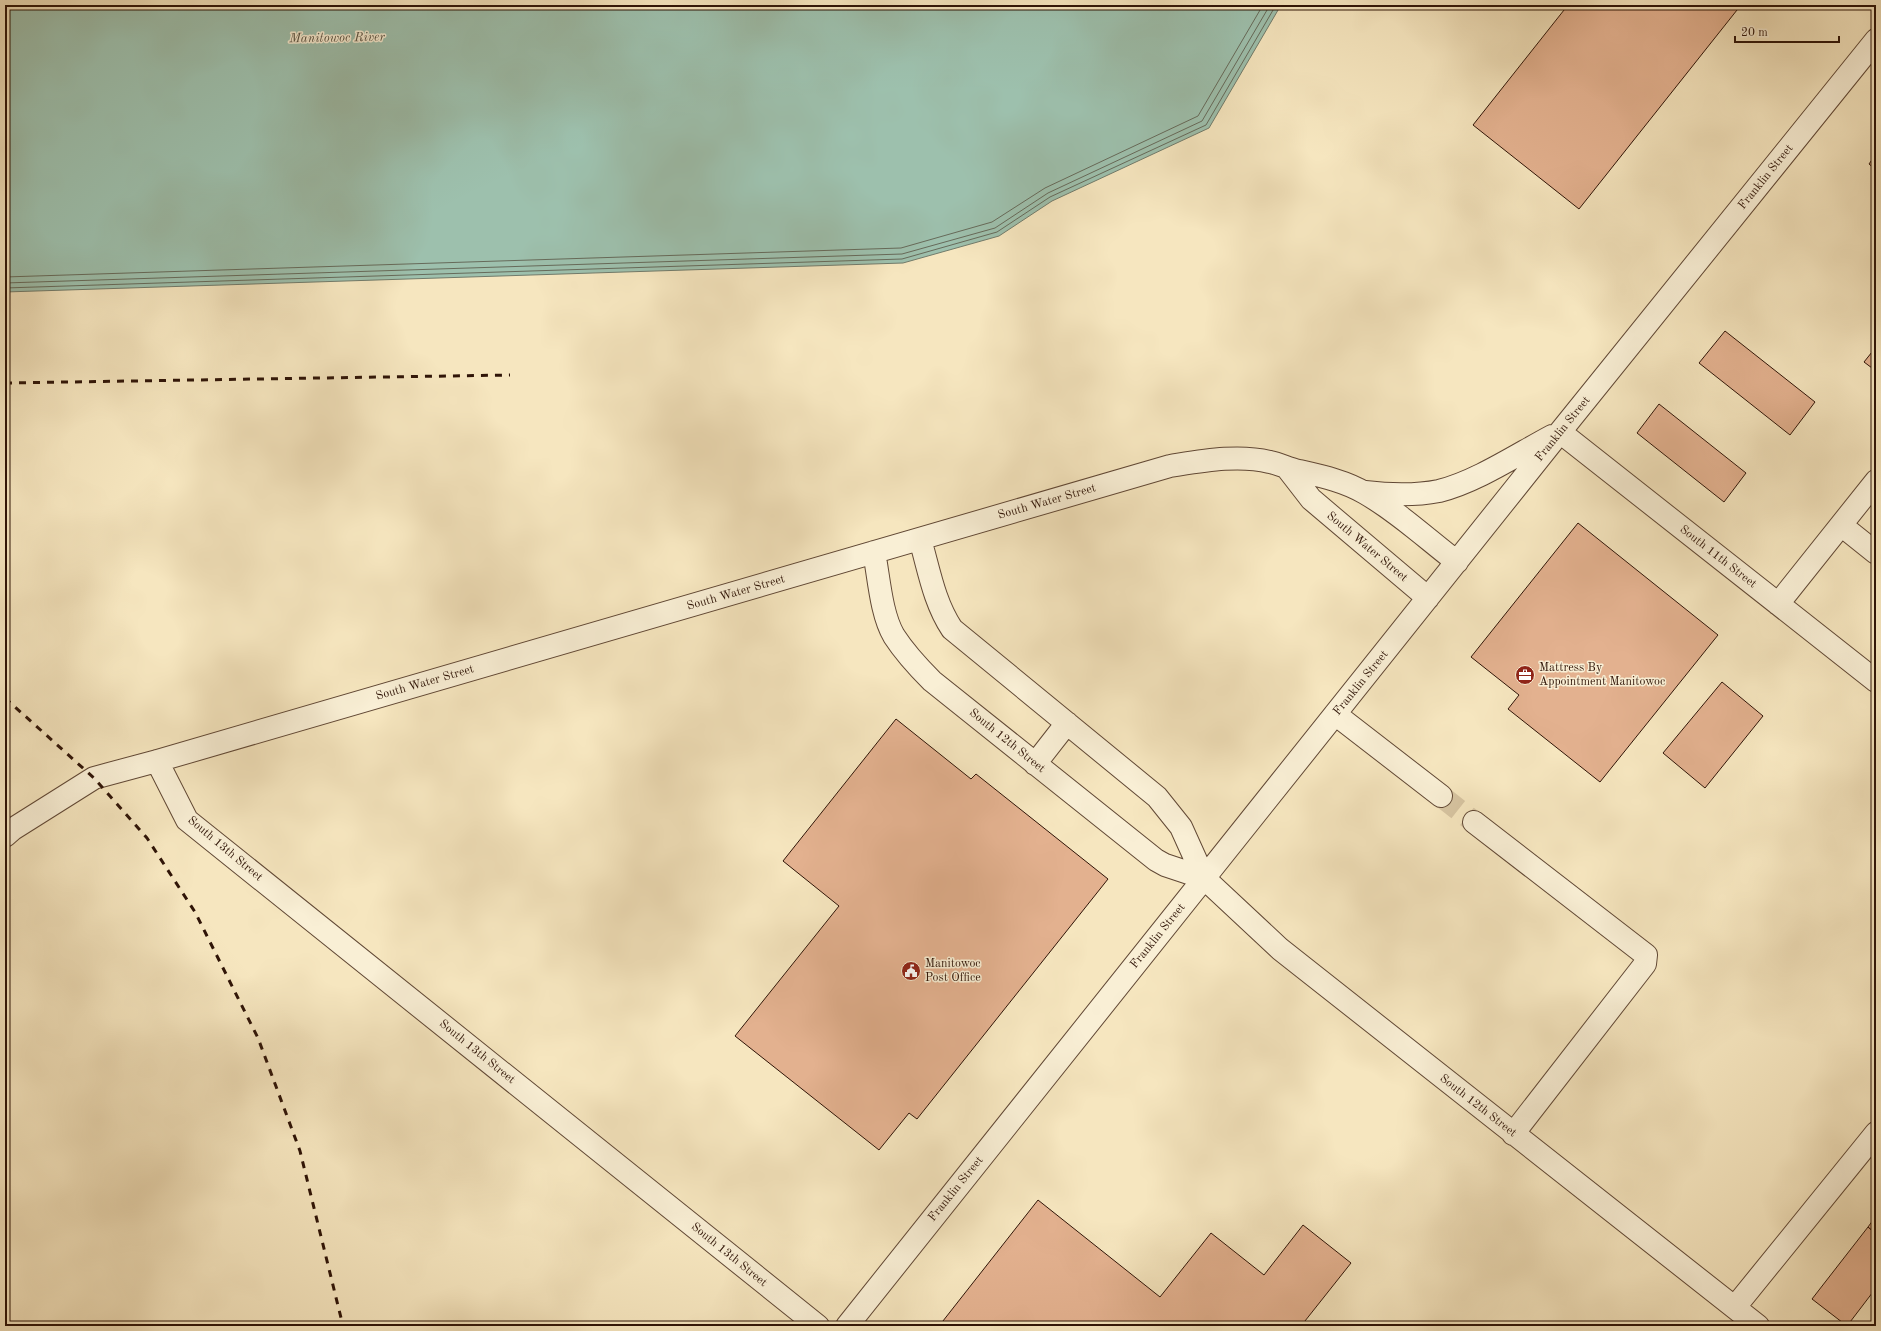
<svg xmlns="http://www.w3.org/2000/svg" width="1881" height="1331" font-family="'Old Standard TT',serif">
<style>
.water{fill:#9dc0ad;stroke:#717b6b}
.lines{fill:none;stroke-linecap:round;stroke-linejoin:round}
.shore{stroke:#666a5a;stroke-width:1}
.building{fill:#e3b18f;stroke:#2f1407}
.minor-tunnel{stroke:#d8c6a3;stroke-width:22;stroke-dasharray:22 11;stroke-linecap:butt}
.minor-casing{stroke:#614835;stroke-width:24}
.minor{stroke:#f9efd5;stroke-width:22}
.rail{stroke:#2f1407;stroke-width:3;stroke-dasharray:7 7;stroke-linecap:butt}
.labels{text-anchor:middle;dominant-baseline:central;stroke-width:3;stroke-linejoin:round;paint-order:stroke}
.street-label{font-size:12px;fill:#2f1407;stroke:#f9efd5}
.poi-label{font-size:12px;fill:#2f1407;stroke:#f9efd5;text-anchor:start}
.water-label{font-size:13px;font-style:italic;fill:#565041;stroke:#f9efd5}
</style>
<rect width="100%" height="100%" fill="#f6e6bf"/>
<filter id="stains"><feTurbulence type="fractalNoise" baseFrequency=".005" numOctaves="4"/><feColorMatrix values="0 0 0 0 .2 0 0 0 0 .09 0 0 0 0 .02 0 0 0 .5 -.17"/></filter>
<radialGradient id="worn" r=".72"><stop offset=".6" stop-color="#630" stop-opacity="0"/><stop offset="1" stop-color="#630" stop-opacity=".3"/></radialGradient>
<path class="water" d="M5 5H1281L1209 128 1052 201 999 236 903 263 5 292Z"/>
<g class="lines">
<path class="shore" d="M5 277 901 248 992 222 1045 188 1198 116 1263 5
M5 283 902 254 995 228 1048 193 1202 121 1270 5
M5 288 902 259 997 232 1050 197 1206 125 1276 5"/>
</g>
<path class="building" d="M1568 5H1741L1579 209 1473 125Z
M1876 154V170L1869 164Z
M1725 331 1815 402 1790 435 1699 363Z
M1876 347V371L1864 362Z
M1659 404 1746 473 1724 502 1637 433Z
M1578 523 1718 635 1600 782 1508 709 1519 695 1471 657Z
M1722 682 1763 716 1705 788 1663 753Z
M896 719 971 779 976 774 1108 879 917 1119 909 1113 879 1150 735 1036 839 906 783 861Z
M1038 1200 1160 1297 1211 1233 1264 1275 1303 1225 1351 1263 1301 1326H939Z
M1876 1216V1234L1868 1227Z
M1868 1227 1876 1234V1288L1847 1326 1812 1299Z"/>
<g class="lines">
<path class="minor-tunnel" d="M1441 796 1474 822"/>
<g class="minor-casing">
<path id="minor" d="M1560 432 1876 681
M1287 468 1311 499 1428 598
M1365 492C1390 495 1414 496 1439 491 1476 482 1518 454 1552 436
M1841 525 1876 553
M920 539C929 570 934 602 952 629L1157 797 1181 827 1204 878
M874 552C879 578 881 614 894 636 905 653 918 667 932 681L1156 860 1165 865 1204 878 1280 949 1758 1326
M1778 604 1876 481
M1335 714 1441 796
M157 761 187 820 818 1326
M1035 764 1067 723
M1474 822 1646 955 1645 964 1513 1134
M5 836 13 829 94 778 157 761 1170 466C1202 461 1238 454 1270 462 1280 464 1289 469 1299 471 1321 476 1345 481 1365 493 1398 512 1427 539 1457 562
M1735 1307 1876 1133
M847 1326 1560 432 1876 40"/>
</g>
<use href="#minor" class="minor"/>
<path class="rail" d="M5 383 510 375
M5 698 94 778 147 838 195 912 258 1038 300 1151 343 1326"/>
</g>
<defs>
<g id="office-disc" transform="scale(1)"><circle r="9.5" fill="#8f2418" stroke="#f9efd5"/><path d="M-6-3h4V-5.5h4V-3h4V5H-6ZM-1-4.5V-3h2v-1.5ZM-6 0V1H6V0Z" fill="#fff"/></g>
<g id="civic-disc" transform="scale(1)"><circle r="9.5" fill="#8f2418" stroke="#f9efd5"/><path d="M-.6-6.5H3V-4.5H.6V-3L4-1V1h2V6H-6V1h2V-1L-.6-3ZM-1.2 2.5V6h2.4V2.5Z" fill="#fff"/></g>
</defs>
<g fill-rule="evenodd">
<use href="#office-disc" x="1525" y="675"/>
<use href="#civic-disc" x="911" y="971"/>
</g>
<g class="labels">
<g class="street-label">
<text transform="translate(1766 177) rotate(-51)">Franklin Street</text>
<text transform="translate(1563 429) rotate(-51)">Franklin Street</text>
<text transform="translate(1047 502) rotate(-16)">South Water Street</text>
<text transform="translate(1367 547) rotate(40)">South Water Street</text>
<text transform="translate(1718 557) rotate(38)">South 11th Street</text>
<text transform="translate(736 593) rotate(-16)">South Water Street</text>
<text transform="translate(425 683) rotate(-16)">South Water Street</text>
<text transform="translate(1361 683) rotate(-51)">Franklin Street</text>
<text transform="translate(1007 741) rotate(39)">South 12th Street</text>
<text transform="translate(225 849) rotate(40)">South 13th Street</text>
<text transform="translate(1158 936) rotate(-51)">Franklin Street</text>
<text transform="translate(477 1052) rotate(39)">South 13th Street</text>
<text transform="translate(1478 1106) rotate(38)">South 12th Street</text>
<text transform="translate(956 1189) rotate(-51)">Franklin Street</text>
<text transform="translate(729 1255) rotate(39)">South 13th Street</text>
</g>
<g class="poi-label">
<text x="1539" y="668">Mattress By<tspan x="1539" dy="14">Appointment Manitowoc</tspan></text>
<text x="925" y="964">Manitowoc<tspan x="925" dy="14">Post Office</tspan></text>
</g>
<g class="water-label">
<text transform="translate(337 38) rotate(-1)">Manitowoc River</text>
</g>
</g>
<rect width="1881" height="1331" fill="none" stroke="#f6e6bf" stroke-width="20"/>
<rect x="6" y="6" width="1869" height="1319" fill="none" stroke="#2f1407" stroke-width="2"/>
<rect x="10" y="10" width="1861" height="1311" fill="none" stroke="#2f1407"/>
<path d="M1735 36v6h104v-6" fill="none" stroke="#2f1407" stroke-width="2"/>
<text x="1741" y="36" font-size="12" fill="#2f1407" stroke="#f9efd5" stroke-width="3" paint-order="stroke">20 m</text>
<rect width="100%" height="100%" filter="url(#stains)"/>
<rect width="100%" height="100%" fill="url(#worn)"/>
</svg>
